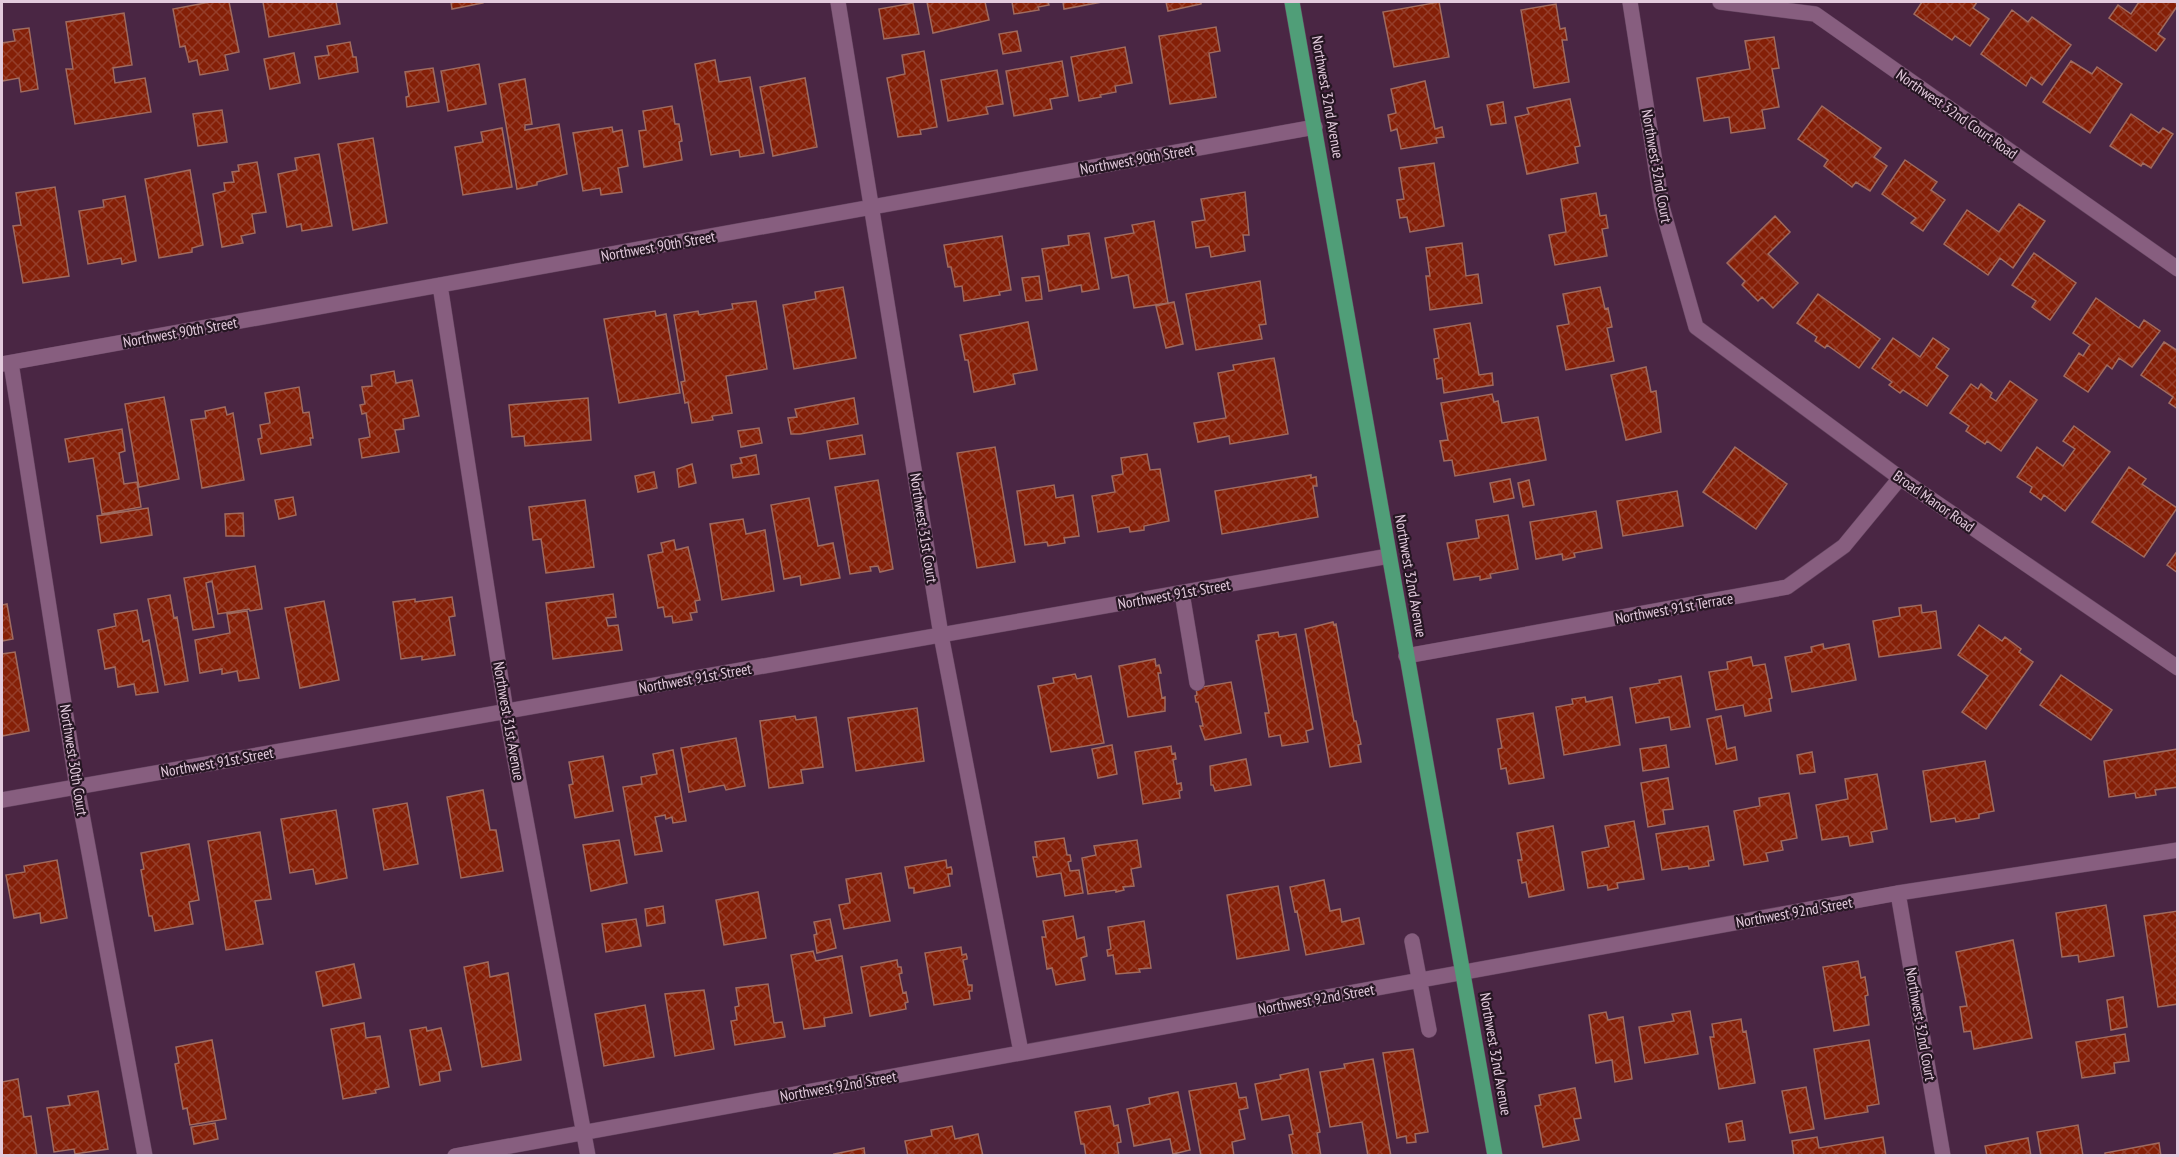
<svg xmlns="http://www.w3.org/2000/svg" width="2179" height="1157" font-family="'PT Sans Narrow',sans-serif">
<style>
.building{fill:url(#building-cross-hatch);stroke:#a06b5f;stroke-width:1.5}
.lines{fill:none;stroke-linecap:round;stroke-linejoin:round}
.minor-casing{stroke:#654560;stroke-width:16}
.major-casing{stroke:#654560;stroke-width:16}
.minor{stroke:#875e7f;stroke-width:15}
.major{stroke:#509e78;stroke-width:15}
.labels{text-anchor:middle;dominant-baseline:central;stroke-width:4.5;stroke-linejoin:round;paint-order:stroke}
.street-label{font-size:15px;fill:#e3cbdd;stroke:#261623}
</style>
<defs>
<pattern id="building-cross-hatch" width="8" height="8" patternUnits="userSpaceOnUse" patternTransform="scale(1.5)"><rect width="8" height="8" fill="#841f07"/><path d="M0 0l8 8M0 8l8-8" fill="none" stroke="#953e2b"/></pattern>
</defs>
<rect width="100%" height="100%" fill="#4a2644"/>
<path class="building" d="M210 2H229L239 52 225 55 228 70 200 75 197 60 189 62 185 46 180 47 173 9Z
M263 2H336L340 24 269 37Z
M451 2H483V3L452 9Z
M927 2H985L989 20 933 33Z
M1012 2H1048L1049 5 1038 7 1039 10 1014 14Z
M1063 2H1102L1064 9Z
M1166 2H1201V4L1168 11Z
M1439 2 1449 57 1394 67 1383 12Z
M1922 2H1977L1973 8 1989 19 1970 46 1955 36 1952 40 1914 14Z
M2139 2H2178V5L2158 34 2165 39 2156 51 2109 18 2118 5 2131 14Z
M913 3 919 34 884 39 879 9Z
M1556 4 1560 29 1565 28 1567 40H1562L1569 82 1534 88 1521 10Z
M2012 10 2028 22 2032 17 2071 45 2042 85 2031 77 2026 86 1981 54Z
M124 13 132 65 113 68 115 83 145 78 151 112 75 124 66 69H73L66 22Z
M1216 27 1220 51 1209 53 1216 97 1170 104 1159 36Z
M29 28 38 89 21 92 19 78 2 81V43L15 41 13 30Z
M1017 31 1021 51 1003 54 999 34Z
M1774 37 1779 68 1772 69 1779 107 1762 110 1765 128 1731 133 1729 117 1704 121 1697 78 1750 69 1745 41Z
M350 42 353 57H356L358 72 319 79 315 57 329 55 327 46Z
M1125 47 1132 83 1115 86 1116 92 1100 95 1101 97 1079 101 1071 57Z
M924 51 937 127 920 130 921 134 898 137 887 78 905 74 902 55Z
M294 53 300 83 270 89 264 59Z
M715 60 719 82 750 77 764 153 740 157 739 150 711 155 695 64Z
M1062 61 1068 96 1050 99 1052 109 1014 116 1006 71Z
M2071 61 2092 74 2097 67 2122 84 2090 133 2043 102Z
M479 64 486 104 448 111 441 71Z
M433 68 439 102 407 107 406 97 409 96 405 72Z
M997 70 1003 104 986 107 988 114 948 121 941 80Z
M805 78 817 147 773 156 760 87Z
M525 79 532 124 525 125V130L559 124 567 174 537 182V185L517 189 499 84Z
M1425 81 1435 129 1442 127 1444 137 1436 138 1437 143 1401 149 1397 129 1391 131 1388 115 1396 113 1391 89Z
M1570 99 1580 146 1575 147 1578 163 1527 174 1515 117 1529 114 1527 108Z
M1503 102 1506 123 1491 125 1487 105Z
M672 106 675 124H679L682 141 679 142 682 160 644 167 639 131 646 130 643 111Z
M1822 106 1881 148 1874 157 1887 166 1870 191 1856 182 1852 187 1824 166 1828 160 1798 139Z
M222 110 227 142 198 146 193 114Z
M2131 114 2159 133 2163 128 2173 134 2151 168 2143 163 2141 166 2110 146Z
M612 127 613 132 622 130 628 166 618 168 622 192 601 195 600 188 583 191 573 133Z
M502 128 512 187 463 195 455 147 483 142 481 132Z
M373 138 387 223 353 230 338 144Z
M319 154 332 226 302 231 301 224 287 227 278 174 297 170 295 158Z
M1905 160 1937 182 1931 190 1945 200 1923 231 1911 223 1916 218 1882 194Z
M257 162 266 212 252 214 255 233 241 236 243 243 222 247 213 194 225 191 224 183 234 182 232 172 239 171 238 165Z
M1434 163 1444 226 1410 232 1407 217 1400 218 1397 200 1404 199 1399 168Z
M190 170 203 245 192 248V252L159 258 145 179Z
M55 187 69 276 23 283 13 226 21 225 16 193Z
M1245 192 1249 235H1243L1245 251 1211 257 1209 246 1196 248 1192 222 1205 220 1201 199Z
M1596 193 1600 216 1606 215 1608 228 1602 229 1607 256 1555 265 1549 235 1566 232 1561 199Z
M125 196 136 261 122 264 121 258 88 264 79 211 104 207 103 200Z
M2019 204 2045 221 2013 268 2000 258 1988 275 1944 244 1967 210 1999 232Z
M1775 216 1790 232 1768 254 1798 283 1773 308 1762 297 1758 301 1742 285 1745 281 1727 263Z
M1154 221 1168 303 1134 308 1128 275 1112 278 1105 238 1134 233 1132 225Z
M1089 233 1099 289 1082 292 1081 285 1049 291 1042 249 1069 245 1068 236Z
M1002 236 1011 290 999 292 1000 295 964 301 962 286 955 287 951 267H948L944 245Z
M1462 243 1466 276 1478 274 1482 303 1430 310 1426 276H1430L1426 248Z
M2034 253 2076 283 2050 320 2032 307 2036 301 2012 285Z
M1039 276 1042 299 1026 301 1022 278Z
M1260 281 1266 324 1259 325 1262 339 1196 350 1186 294Z
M843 287 856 358 794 369 783 305 816 299 815 292Z
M1600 287 1605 309 1608 308 1612 327 1607 328 1614 361 1566 370 1557 326 1569 324 1563 294Z
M1818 294 1880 339 1859 368 1827 345 1825 348 1815 341 1817 337 1797 323Z
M2096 298 2139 328 2144 320 2160 331 2132 367 2119 358 2112 369 2107 365 2088 392 2064 376 2079 353 2083 356 2090 345 2073 333Z
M756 301 767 369 726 376 732 413 712 416 713 420 692 423 688 402 685 403 683 392 681 382 685 381 674 315 698 311 699 315 733 309 732 304Z
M1174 302 1183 344 1166 348 1156 306Z
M655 311 656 316 666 314 680 393 619 403 604 319Z
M1028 322 1037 370 1013 374 1015 384 974 392 968 360H965L960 335Z
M1470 323 1479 375 1492 373 1493 385 1444 393 1442 378 1437 379 1434 359 1439 358 1434 329Z
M1893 338 1920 357 1933 338 1949 349 1936 367 1948 376 1927 406 1903 390 1900 393 1889 385 1892 382 1872 368Z
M2164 342 2178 351V409L2169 403 2173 397 2141 375Z
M1274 358 1288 434 1230 444 1229 436 1198 442 1194 423 1226 418 1218 373 1234 370 1233 365Z
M1646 367 1651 392 1656 391 1661 432 1626 440 1611 375Z
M394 371 396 383 412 380 419 416 403 419 404 429 395 430 399 452 362 458 359 439 370 437 366 413 362 414 360 405 365 404 362 387 372 386 371 375Z
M2010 381 2037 400 2001 451 1987 441 1985 444 1966 431 1969 426 1950 413 1971 384 1978 389 1981 384 1992 393 1990 397 1996 401Z
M299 387 303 413 309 412 313 438H310L311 445 261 454 258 439 262 438 260 425 270 423 265 393Z
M1492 394 1494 402 1498 401 1502 423 1538 417 1546 460 1455 476 1452 460 1444 461 1440 441 1448 440 1441 403Z
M164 397 179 479 139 487 125 404Z
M588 398 591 440 525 446 524 436 512 437 509 405Z
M854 398 858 424 800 434H791L788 418 797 417 795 409Z
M225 407 227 415 233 413 244 480 202 488 191 420 206 418 205 411Z
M2074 426 2110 452 2065 511 2044 495 2041 500 2030 492 2032 487 2017 477 2037 447 2063 466 2075 449 2063 441Z
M759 428 762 443 741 447 738 431Z
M122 429 125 451 119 453 124 484 137 482 141 507 102 514 93 458 69 462 65 439Z
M862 435 865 454 830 459 827 441Z
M995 447 1015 562 977 568 957 453Z
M1735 447 1787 484 1756 529 1703 492Z
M1147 454 1150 470 1160 469 1169 521 1144 526V530L1130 532 1129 527 1098 532 1092 496 1115 492 1112 476 1123 474 1121 458Z
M756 455 759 474 733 478 731 465 742 463 740 458Z
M692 464 696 483 679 487 677 469Z
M2129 467 2146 479 2142 484 2177 508 2144 557 2092 522Z
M654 472 657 488 638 492 635 476Z
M1311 475V478L1316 477 1317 486H1313L1318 517 1222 534 1215 491Z
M1510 479 1514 498 1494 502 1490 483Z
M878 480 893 569 880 572 878 566 870 567 871 571 850 574 835 487Z
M1529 480 1534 505 1523 507 1518 483Z
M1054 485 1056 498 1073 495 1079 536 1064 538 1065 543 1048 546 1047 542 1025 545 1017 491Z
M1677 491 1683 526 1623 536 1617 501Z
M293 497 296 515 279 519 275 500Z
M809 498 818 546 833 543 840 578 801 585 800 576 784 579 771 505Z
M585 500 594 567 546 573 541 539 533 540 529 507Z
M148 508 152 535 101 543 97 516Z
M1596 511 1602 548 1574 553 1575 557 1563 560 1562 554 1536 559 1530 522Z
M243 513 244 536H226L225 514Z
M1508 515 1518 569 1490 574 1491 578 1485 579 1480 580V576L1454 580 1447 543 1479 538 1476 520Z
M743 519 746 534 765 530 774 591 722 600 710 524Z
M674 540 676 550 688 547 700 600 695 601 697 612 690 613 692 620 673 623 672 616 665 617 663 607 658 608 648 555 663 552 661 543Z
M2178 550V573L2167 565Z
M255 566 262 609 250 611 249 609 218 614 212 581 206 583 214 627 193 630 184 578Z
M613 594 616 617 606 618 608 626 618 625 622 650 553 659 546 603Z
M170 595 174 618 177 617 188 681 165 685 148 599Z
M452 597 455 616 449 617 455 655 422 660V656L401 659 393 602 415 599V602Z
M324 601 339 680 300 688 285 608Z
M7 604 13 639 2 641V605Z
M1921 605 1922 613 1936 611 1941 648 1879 657 1873 621 1900 616 1899 608Z
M137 610 143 642 149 640 158 692 136 695 134 684 118 687 115 667 105 669 98 630 116 626 114 614Z
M247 611 259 678 239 681 237 671 222 674V669L200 673 195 640 230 633 227 614Z
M1333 622 1334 625 1336 624 1354 721H1356L1361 744 1358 745 1361 762 1330 767 1305 629Z
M1979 625 2002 641 2005 637 2021 649 2019 652 2033 662 1986 729 1962 712 1988 676 1958 655Z
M1278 632 1279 637 1296 634 1313 729 1306 731 1308 742 1282 746 1280 735 1269 737 1265 713H1269L1256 641 1259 640 1258 635Z
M1823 644 1824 649 1849 644 1856 680 1792 692 1785 657 1812 652 1811 647Z
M15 652 29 731 2 736V654Z
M1751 657 1753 666 1765 664 1772 698 1769 699 1771 711 1745 716 1743 705 1716 710 1709 672 1728 669 1727 662Z
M1155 659 1156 666 1159 665 1161 673H1158L1162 698 1165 697V711L1128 717 1119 666Z
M1075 674 1077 679 1091 676 1104 743 1051 752 1038 686 1054 683 1053 678Z
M2061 675 2112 710 2091 740 2040 705Z
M1681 676 1690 727 1671 730 1669 717 1636 723 1630 688 1660 683 1659 680Z
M1231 682 1241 733 1205 740 1200 726H1203L1198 702H1196L1195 696 1197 695 1196 688Z
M1585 697 1586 702 1612 697 1620 745 1564 755 1556 707 1573 704 1572 699Z
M917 708 924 761 856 771 848 718Z
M1533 713 1544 778 1509 784 1506 768 1501 769 1498 749 1502 748 1497 719Z
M795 716 796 720 816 717 823 767 801 770 803 783 769 788 760 721Z
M1721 716 1727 749 1735 747 1737 760 1716 764 1707 719Z
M736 738 745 786 726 790 724 785 689 792 681 748Z
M1112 745 1117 774 1098 778 1092 749Z
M1666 745 1669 767 1643 771 1640 749Z
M1171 746 1172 754 1175 753 1176 759 1173 760 1177 784 1181 783 1182 790 1179 791 1180 798 1143 804 1135 752Z
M2178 749V787L2155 790 2156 795 2136 798 2135 793 2109 797 2104 761Z
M673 750 686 821 673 823 672 817 666 819 665 815 655 817 662 851 635 855 623 787 642 784 641 777 657 774 653 754Z
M1812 752 1815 772 1800 774 1797 755Z
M603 756 613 811 575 818 569 785 573 784 569 762Z
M1246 759 1251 785 1215 791 1213 785H1211L1210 766Z
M1985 761 1994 811 1979 814V818L1956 822 1955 818 1931 822 1923 771Z
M1877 774 1887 829 1871 832 1873 842 1850 846 1848 836 1822 840 1816 805 1848 799 1845 779Z
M1668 778 1673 809 1663 810 1665 824 1648 827 1641 783Z
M483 790 490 830H496L503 871 461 878 447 797Z
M1789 793 1797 838 1781 841 1783 850 1766 853 1768 861 1744 865 1734 811 1760 806 1759 798Z
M407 803 418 864 384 870 373 809Z
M336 810 347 878 316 884 313 869 290 873 281 819Z
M1634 821 1644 879 1617 883 1618 888 1608 890 1607 885 1588 888 1582 852 1609 847 1605 826Z
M1553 826 1564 890 1529 897 1526 882 1522 883 1518 860H1522L1517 833Z
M1708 826 1714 860 1708 861 1709 866 1689 869 1688 866 1662 870 1656 834Z
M260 832 271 899 255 901 263 944 226 950 208 841Z
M1064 838 1067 855H1070L1071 861 1068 862 1070 871 1079 870 1083 893 1065 896 1061 873 1037 877 1033 857H1037L1035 842Z
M619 840 627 883 591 891 583 845Z
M1137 840 1141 867 1131 869 1134 886 1123 887 1124 890 1116 892V890L1088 894 1082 858 1096 855 1094 846Z
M189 844 199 900 189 902 193 924 155 931 152 916H149L141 870 144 869 141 853Z
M57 860 67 918 41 923 40 913 14 918 6 875 25 872 24 866Z
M946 860 947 868 951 867 952 870V874H948L950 886 914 893V888H909L905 867Z
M881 873 890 921 844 929 839 905 850 903 846 879Z
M1324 880 1330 911 1340 909 1342 922 1359 918 1364 944 1306 955 1297 911 1295 912 1290 887Z
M1278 886 1289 950 1237 959 1227 895Z
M758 892 766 938 724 945 716 900Z
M2106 905 2114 956 2079 962 2078 955 2062 957 2056 913Z
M663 906 665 923 647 926 645 909Z
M2178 911V1004L2158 1007 2144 916Z
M1073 916 1077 939 1084 937 1087 956 1081 958 1085 980 1056 985 1052 968 1047 969 1042 937H1046L1043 921Z
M636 919 641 946 606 952 602 924Z
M830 919 836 948 817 953 814 935 817 934 814 922Z
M1144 921 1151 968 1139 969 1140 972 1116 974 1113 955 1108 956 1107 950 1111 949 1108 927Z
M2013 940 2032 1038 1974 1049 1971 1031 1964 1032 1962 1020 1960 1007 1967 1006 1956 952Z
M961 947 962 955 966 954 967 957V959L963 960 968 985H972V991H969L970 999 934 1005 925 953Z
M813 951 816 961 842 956 852 1013 824 1018 825 1026 804 1029 791 955Z
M897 960 898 967H901L902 973 899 974 903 993 906 992 908 1002 905 1003 906 1009 870 1016 861 967Z
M1858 961 1861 978 1865 977 1868 995 1865 996 1869 1025 1834 1031 1823 967Z
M488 962 490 977 508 973 521 1060 482 1067 464 967Z
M354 964 361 998 323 1006 316 972Z
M768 984 774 1023 782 1022 785 1037 735 1045 731 1021 737 1020 735 1007 739 1006 736 988Z
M704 990 714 1049 675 1056 665 994Z
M2123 997 2127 1027 2111 1030 2107 1000Z
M645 1005 654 1057 604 1066 595 1014Z
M1690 1011 1698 1054 1645 1063 1639 1027 1674 1021 1672 1014Z
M1606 1012 1608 1020 1623 1017 1632 1079 1615 1082 1612 1060 1596 1063 1589 1015Z
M1741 1019 1743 1032 1746 1031 1755 1083 1719 1089 1710 1037H1714L1712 1024Z
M364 1023 366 1038 380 1036 389 1087 375 1090 376 1093 343 1099 331 1029Z
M426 1027 427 1031 441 1028 451 1070 439 1072 440 1081 420 1085 410 1030Z
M2125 1034 2129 1061 2114 1063 2115 1073 2082 1078 2076 1042Z
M212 1040 226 1119 190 1125 187 1108 183 1109 175 1064 179 1063 176 1047Z
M1869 1040 1879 1104 1867 1106 1868 1112 1825 1119 1814 1049Z
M1413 1049 1428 1132 1415 1134 1416 1142 1407 1143 1406 1136 1397 1138 1383 1053Z
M1373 1059 1391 1156H1368L1362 1122 1330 1127 1320 1072 1345 1068 1344 1064Z
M1308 1069 1320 1132 1317 1133 1321 1156H1293L1289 1135 1293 1134 1289 1115 1262 1120 1255 1084 1281 1079 1280 1075Z
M18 1079 24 1117 31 1116 37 1156H2V1082Z
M1236 1083 1239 1098 1246 1097 1248 1108 1239 1110 1245 1139 1232 1142 1234 1156H1201L1189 1091Z
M1806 1087 1814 1129 1790 1133 1782 1091Z
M1575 1088 1581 1118 1574 1119 1579 1140 1543 1147 1535 1106 1541 1105 1539 1095Z
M98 1091 108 1149 75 1154 74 1149 54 1152 47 1108 70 1105 68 1096Z
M1178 1092 1190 1150 1173 1154 1170 1139 1134 1146 1127 1109 1150 1104 1149 1098Z
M1110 1106 1114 1126 1118 1125 1121 1142 1117 1143 1119 1156H1086L1084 1144H1081L1075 1112Z
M1742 1121 1745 1140 1729 1142 1726 1124Z
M215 1123 218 1139 194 1144 191 1127Z
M2078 1125 2083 1156H2041L2037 1132Z
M952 1126 955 1139 978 1134 983 1156H908L905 1141 932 1136 931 1130Z
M1817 1137 1819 1148 1883 1137 1886 1156H1794L1792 1141Z
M2028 1138 2031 1156H1987L1985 1146Z
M2159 1143 2161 1156H2105V1153Z
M864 1148 865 1156H835L834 1154Z"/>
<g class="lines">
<g class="minor-casing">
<path id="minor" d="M838 2 941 635 1021 1052
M1630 2 1662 207 1696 327 1900 478 2178 668
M1720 2 1815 14 2178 269
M440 285 506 712 588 1156
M11 363 77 787 145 1156
M2 364 1315 127
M1182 593 1197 683
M1406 656 1787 587 1844 546 1900 478
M2 800 1389 556
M1898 893 1943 1156
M1412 941 1429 1030
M455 1156 1898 893 2178 850"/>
</g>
<g class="major-casing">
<path id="major" d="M1292 2 1495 1156"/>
</g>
<use href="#minor" class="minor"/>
<use href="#major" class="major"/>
</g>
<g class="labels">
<g class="street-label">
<text transform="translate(1328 97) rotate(80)">Northwest 32nd Avenue</text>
<text transform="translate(1957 114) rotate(35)">Northwest 32nd Court Road</text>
<text transform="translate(1137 159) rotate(-10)">Northwest 90th Street</text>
<text transform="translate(1657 166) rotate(80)">Northwest 32nd Court</text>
<text transform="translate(658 246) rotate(-10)">Northwest 90th Street</text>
<text transform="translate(180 332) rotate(-10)">Northwest 90th Street</text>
<text transform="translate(1934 501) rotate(35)">Broad Manor Road</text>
<text transform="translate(924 528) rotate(81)">Northwest 31st Court</text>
<text transform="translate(1411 576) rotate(80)">Northwest 32nd Avenue</text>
<text transform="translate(1174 594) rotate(-10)">Northwest 91st Street</text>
<text transform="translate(1674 608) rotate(-10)">Northwest 91st Terrace</text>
<text transform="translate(695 678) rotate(-10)">Northwest 91st Street</text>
<text transform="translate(509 721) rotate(80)">Northwest 31st Avenue</text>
<text transform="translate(74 760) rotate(81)">Northwest 30th Court</text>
<text transform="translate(217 762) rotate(-10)">Northwest 91st Street</text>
<text transform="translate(1794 912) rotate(-10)">Northwest 92nd Street</text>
<text transform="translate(1316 999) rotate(-10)">Northwest 92nd Street</text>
<text transform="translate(1921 1024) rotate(80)">Northwest 32nd Court</text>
<text transform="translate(1496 1054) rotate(80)">Northwest 32nd Avenue</text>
<text transform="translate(838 1086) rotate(-10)">Northwest 92nd Street</text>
</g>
</g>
<rect width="2179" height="1157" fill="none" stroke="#e3cbdd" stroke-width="6"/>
</svg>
